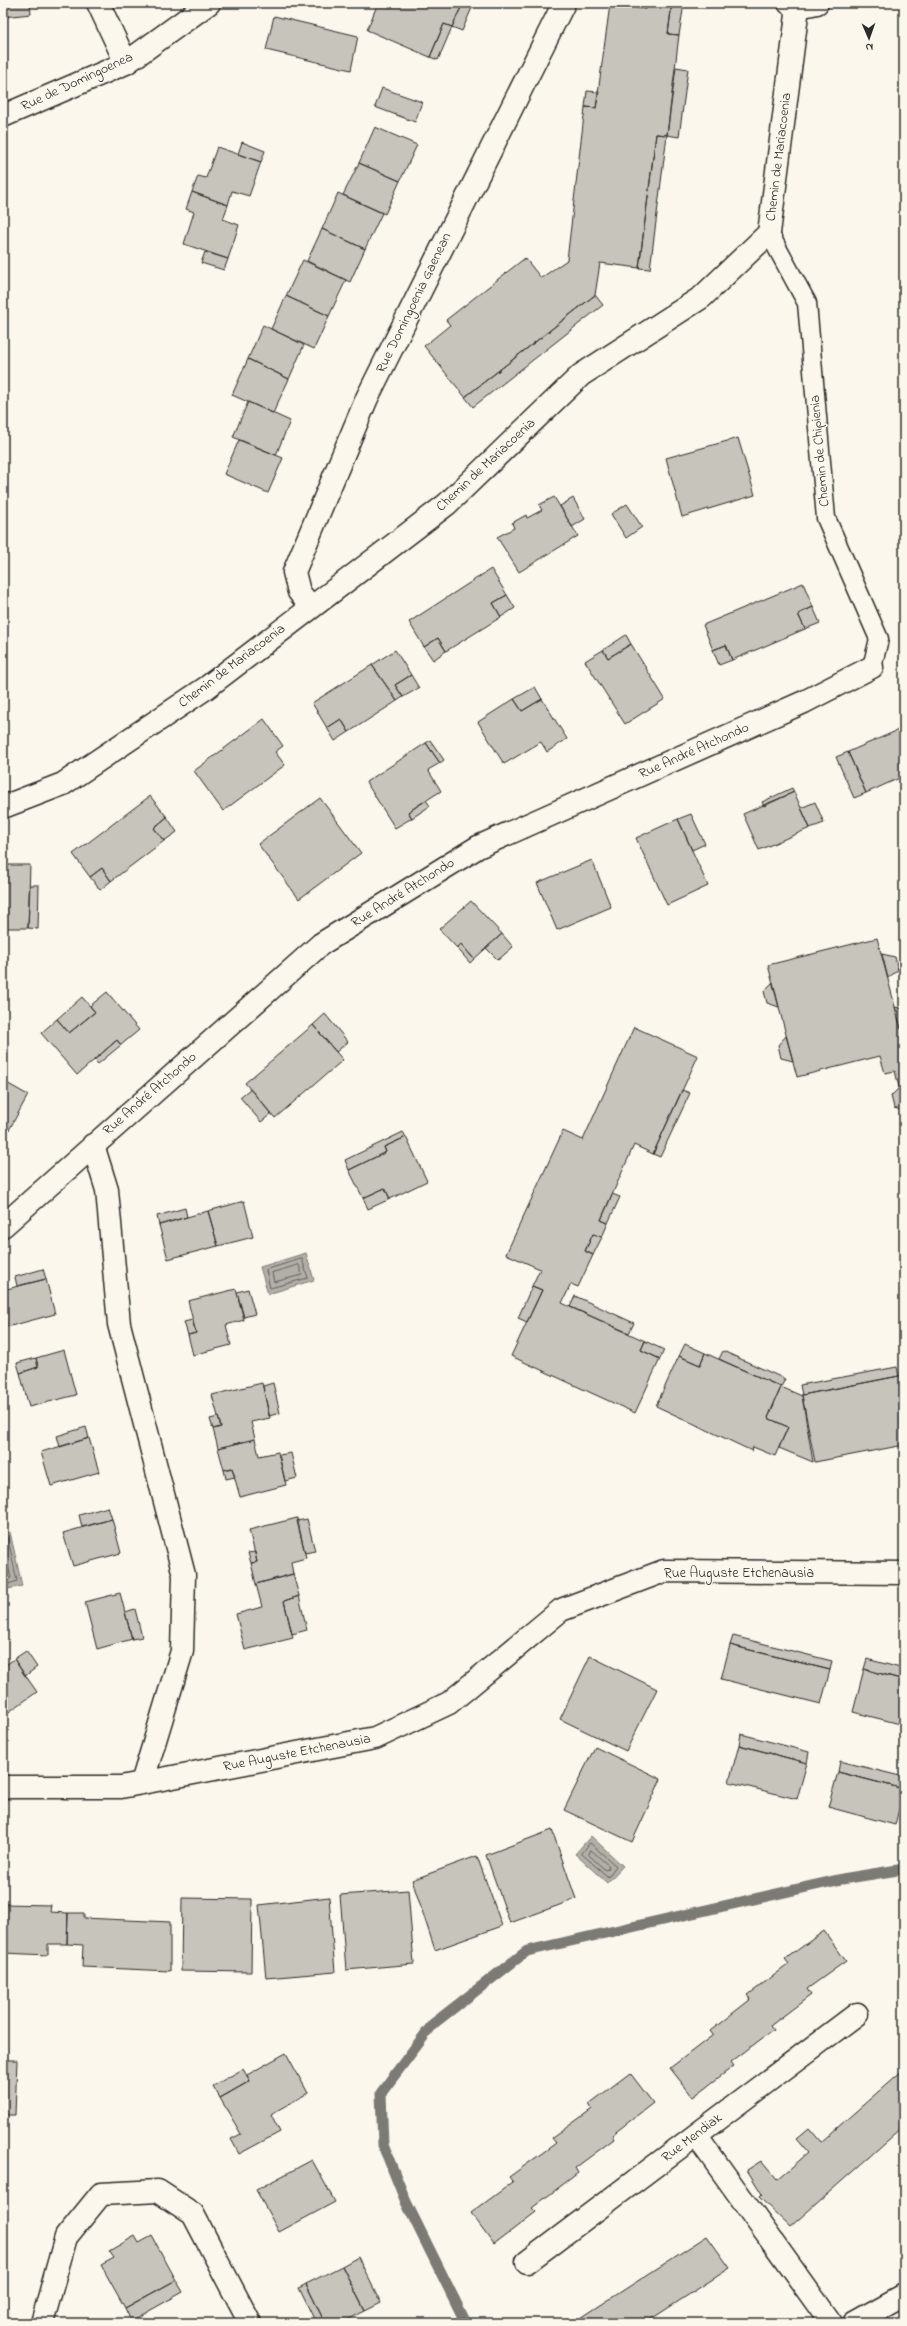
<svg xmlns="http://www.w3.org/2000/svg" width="907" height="2326" font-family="'Indie Flower',sans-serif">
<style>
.water{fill:#b1afa7;stroke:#7b7a75}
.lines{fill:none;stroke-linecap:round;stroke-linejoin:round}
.shore{stroke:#61605d;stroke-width:1}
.stream{stroke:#7b7a75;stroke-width:11}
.building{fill:#c7c4bc;stroke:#2b2b2b}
.lane-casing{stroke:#2b2b2b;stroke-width:21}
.street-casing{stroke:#2b2b2b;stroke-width:25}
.lane{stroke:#fbf7ec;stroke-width:18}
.street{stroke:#fbf7ec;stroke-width:22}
.labels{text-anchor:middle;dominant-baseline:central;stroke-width:3;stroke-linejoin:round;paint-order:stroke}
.street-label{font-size:14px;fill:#2b2b2b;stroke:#fbf7ec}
</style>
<rect width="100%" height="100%" fill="#fbf7ec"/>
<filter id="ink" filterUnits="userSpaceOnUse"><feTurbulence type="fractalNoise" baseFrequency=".025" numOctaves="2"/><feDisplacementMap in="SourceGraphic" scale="8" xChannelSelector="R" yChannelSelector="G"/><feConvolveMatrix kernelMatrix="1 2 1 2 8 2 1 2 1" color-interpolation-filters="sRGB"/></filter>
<g filter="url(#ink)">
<path class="water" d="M306 1253 314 1280 268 1294 260 1267Z
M3 1531 5 1533 10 1532 22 1586 3 1590Z
M591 1836 623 1866 607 1883 575 1854Z"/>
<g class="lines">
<path class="shore" d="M302 1259 308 1278 270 1288 266 1270Z
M299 1265 302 1275 274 1282 272 1273Z
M3 1537 8 1539 17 1581 3 1586
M3 1542 11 1578 3 1581
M590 1843 616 1866 608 1877 582 1854Z
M591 1850 609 1866 608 1869 605 1870 589 1855Z"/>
<path class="stream" d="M466 2323 406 2202 383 2145 381 2093 433 2024 527 1951 842 1879 904 1869"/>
</g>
<path class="building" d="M3 3H30L31 14 3 17Z
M378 3H463L452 27 444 24 430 57 367 30Z
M463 3H474L462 31 452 27Z
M610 3H647L646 9Z
M647 3H672L668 34 679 35 667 135 656 134 639 268 600 263 595 295 465 397 424 346 450 325 446 320 525 258 541 278 567 260 585 107 596 108 610 4 646 9Z
M672 3 684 4 679 35 668 34Z
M274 16 358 36 351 70 266 50Z
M444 24 452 27 438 60 430 57Z
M676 67 688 69 679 137 667 135Z
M382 88 422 102 415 122 375 107Z
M587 91 599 92 596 108 585 107Z
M375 127 417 145 400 181 359 163Z
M656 134 667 135 650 269 639 268Z
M242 142 265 151 261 162 238 154Z
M217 147 261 162 249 196 232 191 228 205 192 192 198 176 206 178Z
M359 163 400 181 385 214 343 195Z
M192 192 228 205 223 219 239 225 228 259 184 244 194 212 186 209Z
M338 193 382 213 365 249 322 229Z
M322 229 365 249 350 282 307 261Z
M205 252 228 259 224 270 201 263Z
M303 260 346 280 329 316 286 296Z
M595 295 603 305 473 407 465 397Z
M286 296 329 316 314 349 271 329Z
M263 325 304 345 289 379 248 359Z
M248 359 289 379 273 413 232 395Z
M248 402 290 421 276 455 233 437Z
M738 438 755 495 682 517 666 458Z
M239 440 283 458 268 493 224 474Z
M554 497 578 536 519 572 497 537 514 528 512 523 526 515 527 518 542 510 539 505Z
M573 498 585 519 572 527 560 506Z
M627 504 642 527 626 538 611 514Z
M491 569 507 595 493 603 501 617 446 651 438 638 424 647 409 622Z
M803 583 813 607 798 614 805 629 732 660 726 645 713 650 703 625Z
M507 595 515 608 501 617 493 603Z
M813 607 820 623 805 629 798 614Z
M626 635 631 644 608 658 603 650Z
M438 638 446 651 433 660 424 647Z
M631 644 665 699 625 724 585 661 603 650 608 658Z
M726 645 732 660 719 665 713 650Z
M395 650 411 675 395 685 403 697 397 701 372 665Z
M372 665 397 701 349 732 341 719 327 728 312 703Z
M411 675 419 688 403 697 395 685Z
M535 687 542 699 522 711 514 699Z
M514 699 522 711 542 699 567 739 547 752 541 742 504 764 478 722Z
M264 719 283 746 275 752 285 765 223 811 194 771Z
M341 719 349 732 335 741 327 728Z
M903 728 904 776 866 793 848 752Z
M430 740 444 760 440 763 426 743Z
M426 743 440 763 428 770 441 791 408 812 412 818 395 828 366 782Z
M848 752 866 793 854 798 836 757Z
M792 788 794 792 764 806 762 802Z
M794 792 810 828 759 850 743 814Z
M150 796 167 817 154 828 164 841 111 881 102 868 90 877 73 854Z
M320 798 361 853 299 899 258 844Z
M426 800 430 806 412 818 408 812Z
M815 802 824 823 810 828 801 808Z
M691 814 705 844 692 850 678 819Z
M167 817 177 832 164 841 154 828Z
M678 819 708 886 667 905 636 838Z
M592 860 611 907 557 930 537 883Z
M3 865H30L28 928H3Z
M102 868 111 881 100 890 90 877Z
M30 885H39L38 929 28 928Z
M471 901 502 934 474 959 461 944 457 948 439 929Z
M502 934 513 947 498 960 486 948Z
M877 938 901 1029 904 1027V1107L895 1071 885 1073 880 1056 797 1077 768 965Z
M461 944 474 959 470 963 457 948Z
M882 954 895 957 898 970 888 978Z
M773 982 779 1007 767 1003 764 991Z
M107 992 139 1030 121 1045 117 1040 77 1075 41 1033 57 1019 69 1033 95 1012 90 1006Z
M82 997 95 1012 69 1033 57 1019Z
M895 1007 904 1009V1027L901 1029Z
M325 1014 348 1042 336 1052 313 1025Z
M313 1025 343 1060 275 1118 245 1083Z
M634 1027 698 1056 653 1154 634 1145 601 1220 608 1223 602 1237 593 1234 585 1251 593 1255 578 1287 571 1284 562 1303 645 1341 641 1350 660 1359 635 1413 511 1356 542 1290 532 1286 540 1269 506 1254 563 1131 583 1140Z
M786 1036 793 1061 781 1058 778 1045Z
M117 1040 121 1045 98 1064 94 1060Z
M3 1081 28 1095 3 1141Z
M899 1088 904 1107V1111L894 1108 891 1096Z
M250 1089 271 1114 261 1122 240 1097Z
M682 1090 690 1093 660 1157 653 1154Z
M403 1132 406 1137 384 1147 386 1152 349 1170 345 1160Z
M406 1137 427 1181 390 1199 385 1188 363 1198 349 1170 386 1152 384 1147Z
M385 1188 390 1199 368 1209 363 1198Z
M612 1194 620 1197 608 1223 601 1220Z
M244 1201 253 1237 218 1246 208 1211Z
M185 1208 187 1217 159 1225 157 1216Z
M208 1211 218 1246 168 1259 159 1225Z
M593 1234 602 1237 593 1255 585 1251Z
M43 1269 46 1279 17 1286 15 1277Z
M46 1279 55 1314 7 1327 3 1311V1290Z
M532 1286 542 1290 527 1322 518 1318Z
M236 1289 244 1320 226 1325 231 1345 193 1355 188 1335 196 1333 188 1301Z
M248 1289 255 1314 244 1317 237 1292Z
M575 1296 634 1323 629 1333 570 1307Z
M192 1320 196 1333 188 1335 184 1322Z
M645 1341 664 1350 660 1359 641 1350Z
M685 1344 705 1353 700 1365 679 1356Z
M64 1350 76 1395 29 1407 20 1373 38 1367 36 1358Z
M723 1351 785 1379 781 1387 719 1359Z
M705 1353 781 1387 768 1418 788 1427 775 1456 753 1447 752 1451 656 1406 679 1356 700 1365Z
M36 1358 38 1367 20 1373 17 1363Z
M897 1367 899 1376 802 1395 800 1385Z
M904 1375V1445L815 1462 802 1395Z
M262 1383 270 1418 251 1422 255 1439 218 1448 213 1429 221 1427 212 1395Z
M273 1383 280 1413 269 1416 263 1386Z
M781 1387 802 1396 813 1462 779 1448 788 1427 768 1418Z
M218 1417 221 1427 213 1429 210 1419Z
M86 1427 89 1438 60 1447 57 1436Z
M89 1438 99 1472 51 1486 41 1452Z
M255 1439 259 1456 278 1452 286 1485 240 1497 232 1468 224 1470 218 1448Z
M291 1453 297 1478 285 1481 279 1455Z
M232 1468 235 1477 226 1479 224 1470Z
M108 1507 112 1519 82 1527 79 1515Z
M297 1518 306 1558 291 1562 293 1574 256 1584 251 1563 257 1562 249 1530Z
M112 1519 121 1553 73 1566 63 1533Z
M307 1519 315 1551 305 1553 297 1521Z
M255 1552 257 1562 251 1563 248 1553Z
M293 1574 299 1596 284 1601 293 1638 245 1650 236 1614 262 1607 256 1584Z
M120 1593 132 1639 97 1649 85 1602Z
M299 1596 307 1630 292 1634 284 1601Z
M135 1609 142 1637 132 1639 125 1612Z
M733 1636 832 1661 830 1670 730 1645Z
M730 1645 830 1670 821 1704 721 1679Z
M26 1651 37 1667 25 1676 14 1659Z
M590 1656 657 1689 626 1751 560 1719Z
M14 1659 37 1692 3 1716V1667Z
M867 1659 904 1669V1680L864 1669Z
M864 1669 904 1680V1725L853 1712Z
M741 1734 809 1752 807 1763 739 1745Z
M739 1745 807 1763 797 1799 729 1782Z
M595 1747 661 1779 632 1842 564 1810Z
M840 1761 904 1777V1789L838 1772Z
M838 1772 904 1789 895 1825 828 1807Z
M552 1830 576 1899 510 1923 486 1855Z
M477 1856 502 1926 435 1950 412 1880Z
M408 1890 414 1964 346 1970 340 1895Z
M329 1897 335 1972 266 1978 259 1905Z
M182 1898 252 1899 251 1972 181 1971Z
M3 1904 51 1905 50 1912 68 1913 67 1944H48V1955L3 1953Z
M68 1913H84V1918L170 1922V1971L82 1967 83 1945 67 1944Z
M824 1931 846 1961 807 1989 811 1995 770 2026 773 2030 731 2062 734 2066 693 2097 670 2068 713 2035 710 2031 751 1999 748 1995 789 1964 785 1959Z
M286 2053 308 2093 271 2114 280 2132 239 2154 231 2139 241 2134 220 2098 250 2081 247 2075Z
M3 2060H17L15 2115H3Z
M243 2069 250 2081 220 2098 213 2086Z
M904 2069V2126L790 2227 759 2197 762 2194 747 2170 761 2161 777 2180 808 2153 796 2139 809 2128 821 2142Z
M630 2073 653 2103 612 2135 614 2139 575 2168 578 2173 532 2208 536 2212 494 2244 471 2213 513 2182 509 2177 556 2143 552 2138 592 2109 589 2104Z
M312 2160 335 2202 279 2232 256 2190Z
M135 2236 139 2243 152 2236 176 2280 125 2308 101 2265 114 2258 109 2251Z
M707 2236 730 2268 645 2323H573Z
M358 2257 381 2303 365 2311 342 2266Z
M342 2266 365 2311 341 2323H325L306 2284Z
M176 2280 183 2292 131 2321 125 2308Z
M306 2284 325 2323H316L299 2288Z"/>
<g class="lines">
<g class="lane-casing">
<path id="lane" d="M769 233 807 303 826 518 879 639 872 667"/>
</g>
<g class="street-casing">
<path id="street" d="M98 3 126 63
M789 3 798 7 817 3
M3 116 126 63 209 3
M311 607 299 592 294 572 367 398 564 3
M3 807 63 784 206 688 447 504 581 375 702 297 769 233 798 7
M93 1145 107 1190 119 1324 184 1575 182 1651 142 1783
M3 1226 321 944 478 847 804 702 872 667
M3 1787H121L375 1738 449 1703 561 1610 664 1571 904 1573
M696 2135 831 2323
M527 2262 857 2014
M42 2323 66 2237 101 2194 158 2191 193 2214 250 2323
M854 2323 904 2295"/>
</g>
<use href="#lane" class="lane"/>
<use href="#street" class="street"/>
</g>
</g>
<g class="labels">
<g class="street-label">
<text transform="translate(77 82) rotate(-25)">Rue de Domingoenea</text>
<text transform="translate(779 157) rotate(-83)">Chemin de Mariacoenia</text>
<text transform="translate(414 303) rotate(-64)">Rue Domingoenia Gaenean</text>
<text transform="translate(820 451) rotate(-95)">Chemin de Chipienia</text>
<text transform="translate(486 465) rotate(-43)">Chemin de Mariacoenia</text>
<text transform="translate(232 666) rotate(-37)">Chemin de Mariacoenia</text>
<text transform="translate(694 751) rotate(-24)">Rue André Atchondo</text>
<text transform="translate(403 893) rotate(-32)">Rue André Atchondo</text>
<text transform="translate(150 1094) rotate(-41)">Rue André Atchondo</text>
<text x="739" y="1573">Rue Auguste Etchenausia</text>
<text transform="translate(297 1753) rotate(-11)">Rue Auguste Etchenausia</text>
<text transform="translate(692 2138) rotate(-37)">Rue Mendiak</text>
</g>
</g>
<rect width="907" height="2326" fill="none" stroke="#fbf7ec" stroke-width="16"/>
<rect x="8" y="8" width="891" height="2310" fill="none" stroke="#2b2b2b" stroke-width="1.5" filter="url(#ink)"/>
<g transform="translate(869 38) rotate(178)" stroke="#fbf7ec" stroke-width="3" paint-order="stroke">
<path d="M0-3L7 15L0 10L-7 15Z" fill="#2b2b2b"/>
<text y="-6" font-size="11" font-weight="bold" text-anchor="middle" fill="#2b2b2b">N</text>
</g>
</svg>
